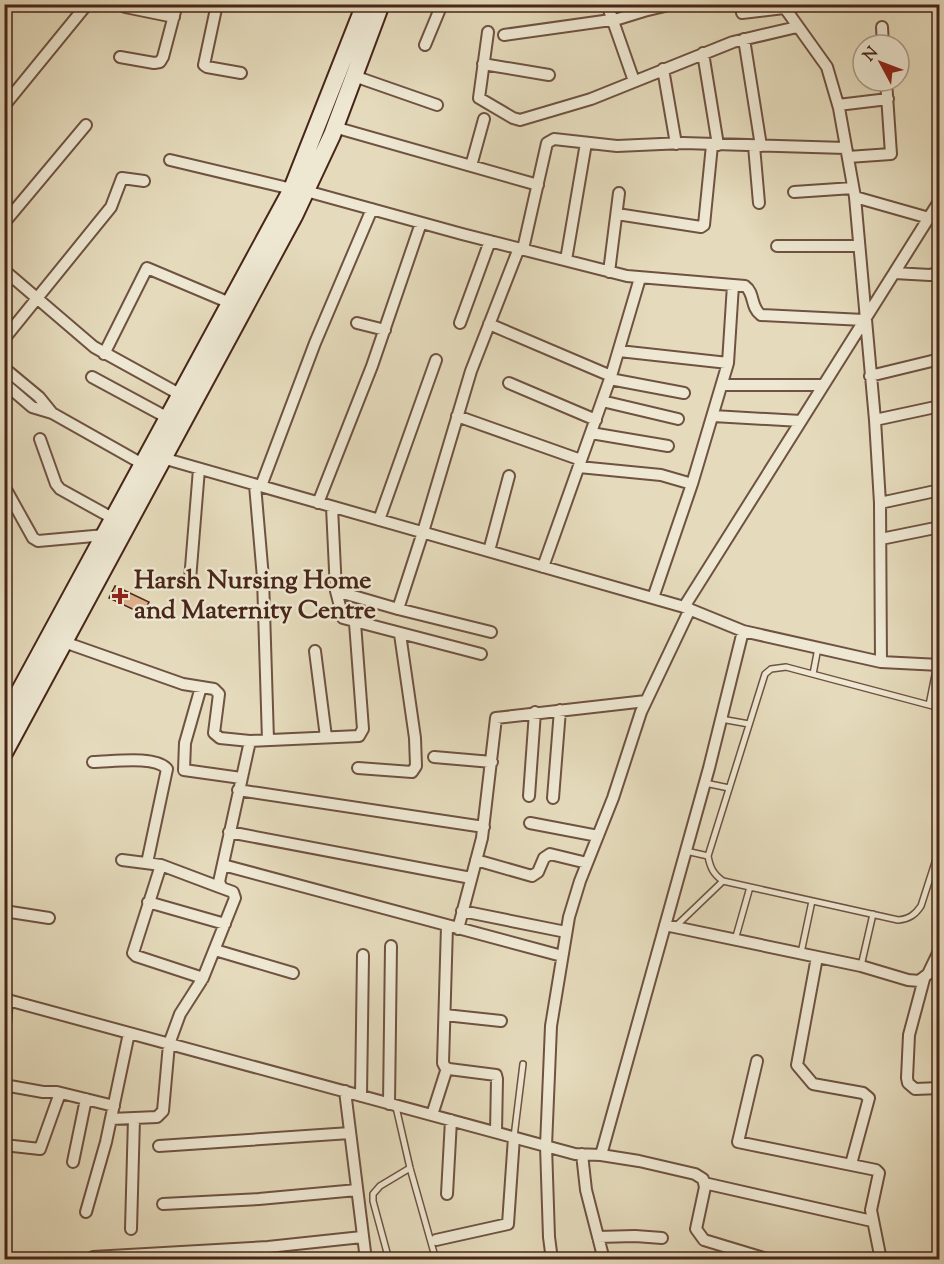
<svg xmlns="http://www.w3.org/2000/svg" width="944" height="1264" font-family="'Sorts Mill Goudy',serif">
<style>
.building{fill:#deb28e;stroke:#482518;stroke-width:1.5}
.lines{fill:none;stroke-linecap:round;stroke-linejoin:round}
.lane-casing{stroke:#6f5241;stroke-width:8}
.street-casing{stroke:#6f5241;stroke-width:14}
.secondary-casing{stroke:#482518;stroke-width:20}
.lane{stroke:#eee8d3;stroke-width:5}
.street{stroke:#eee8d3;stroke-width:10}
.secondary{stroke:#eee8d3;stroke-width:16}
.poi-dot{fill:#8f2418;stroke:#eee8d3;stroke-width:2}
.labels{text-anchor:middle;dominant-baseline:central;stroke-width:5;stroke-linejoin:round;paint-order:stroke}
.poi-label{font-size:26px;font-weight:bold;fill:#482518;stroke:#eee8d3;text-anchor:start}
</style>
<rect width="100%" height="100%" fill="#e5dbbc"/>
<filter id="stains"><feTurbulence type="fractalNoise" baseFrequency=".00333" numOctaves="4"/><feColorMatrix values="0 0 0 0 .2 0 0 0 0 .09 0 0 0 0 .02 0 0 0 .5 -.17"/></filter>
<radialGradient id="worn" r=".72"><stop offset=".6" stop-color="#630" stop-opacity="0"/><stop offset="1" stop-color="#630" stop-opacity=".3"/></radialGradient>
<path class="building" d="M115 586 149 602 143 614 109 598Z"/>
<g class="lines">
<g class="lane-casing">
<path id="lane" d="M813 674 818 648
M929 705 937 665
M940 708 786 667 771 669 765 674 708 856C710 867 713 874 723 881L898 920C909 919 915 915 921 906L940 847
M721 719 749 724
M705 783 729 788
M686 851 708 856
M675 927 723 881
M735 940 750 887
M801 953 812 901
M861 966 873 914
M396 1107 410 1168 436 1260
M514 1137 523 1064
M389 1260 373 1201V1194L380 1186 410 1168"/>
</g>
<g class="street-casing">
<path id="street" d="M217 4 204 65 207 67 241 73
M607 4 634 81
M782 4 827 67 839 108 855 197 875 420 880 503 881 662
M125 7 174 17
M742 13 784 8
M882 27 883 45
M488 32 479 98 513 118 520 120 591 99 733 42 797 27
M504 35 618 19 644 11 673 4
M744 39 761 146
M425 45 442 4
M703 53 718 145
M120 57 154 63 160 62 163 57 177 4
M483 64 549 75
M663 69 676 144
M354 76 437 105
M838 105 888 99
M4 106 84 8
M334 127 538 185
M754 146 759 203
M848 157 891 154 886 81
M170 160 292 189
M471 166 484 119
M306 191 462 234 627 276 745 286C755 293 750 307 761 315L864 320
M794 192 853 188
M855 197 929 218
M617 214 701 227 704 225 712 145
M4 223 86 125
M777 246H858
M523 249 547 143 554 139 617 146 683 143 846 148
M566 260 586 143
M4 270 94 347 181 395
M609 272 619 193
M894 273 930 275 940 272
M357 323 385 330
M460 323 490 241
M489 324 611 376
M4 339 111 207 122 178 144 181
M619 351 728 363
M104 354 147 268 230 303
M4 368 39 397 52 413
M870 376 940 359
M92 377 168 418
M610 379 684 393
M4 383 32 407 52 413 146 466
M509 383 596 420
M723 385H823
M602 401 678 419
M457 416 581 460
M713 416 801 421
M875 420 940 406
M591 433 668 446
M40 439 56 484 60 489 114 519
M159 457 684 607 743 631 881 662 940 665
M579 467 661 475 692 484
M255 485 263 578 268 740
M4 486 33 538 38 541 105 535
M261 486 315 343 372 209
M318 503 372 366 421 223
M880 503 940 490
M332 507 336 591 343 618 481 654
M379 520 436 360
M881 539 940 527
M489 551 509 476
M543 567 611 376 640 278
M190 580 199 469
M336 591 398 609 491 632
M653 598 692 484 728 363 733 285
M684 607 940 200
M398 609 423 532 471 371 519 248
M64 642 183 684 214 689 219 694 214 733 220 738 250 741 359 736 363 729 355 623
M315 651 326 737
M201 687 185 743 184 770 241 778
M434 757 492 762
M93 762C111 762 155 755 167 769L147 863
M358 768 412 772 416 766 415 738 400 634
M238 790 484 827
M529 796 535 712
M553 798 560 710
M530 823 598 836
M229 832 471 878
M122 860 161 865 222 888
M476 860 532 876 538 872 544 858 550 854 587 863
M161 865 133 953 136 956 203 978
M223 865 562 956
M148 902 225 924
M4 911 49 918
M462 911 566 932
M665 925 861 966 908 980 919 981 928 974 940 949
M447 926 443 1063 445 1067 449 1069 496 1075 497 1079 496 1132
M458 929 482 838 496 718 646 701
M215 950 293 973
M817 957 797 1065 813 1084 863 1093 869 1098 851 1164
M924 979 909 1035 907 1078 908 1083 915 1089 940 1088
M4 999 575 1154 601 1155 709 768 743 631
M445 1015 501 1021
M4 1038 7 1000
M757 1061 738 1142 876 1170 879 1173 871 1210 881 1260
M4 1085 43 1092H57L114 1106
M345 1091 366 1260
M361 1096 363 955
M389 1104 391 946
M432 1115 447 1068
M111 1119 157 1117 163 1111 169 1044 180 1014 203 978 235 898 233 892 222 888 219 882 250 741
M4 1145 40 1149 60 1093
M159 1146 350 1133
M582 1154 586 1190 604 1260
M601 1155 639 1161 695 1174 703 1179 705 1187 696 1229 704 1240 770 1260
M73 1162 86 1099
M704 1183 872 1221
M447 1194 451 1120
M163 1204 259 1199 357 1190
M86 1212 106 1142 129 1033
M131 1229 134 1118
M598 1237 635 1236 662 1238
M436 1240 508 1224 514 1137
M89 1260 93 1257 268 1247 362 1237
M552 1260 549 1237 546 1146 551 1026 569 917 580 881 613 798 641 712 690 609"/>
</g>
<g class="secondary-casing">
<path id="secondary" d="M4 720 292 189 365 4
M4 753 294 216 332 135 381 4"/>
</g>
<use href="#lane" class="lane"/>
<use href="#street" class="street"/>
<use href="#secondary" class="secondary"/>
</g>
<path class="poi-dot" d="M117 587h6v6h6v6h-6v6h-6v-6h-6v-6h6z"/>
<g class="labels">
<g class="poi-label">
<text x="134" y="581">Harsh Nursing Home<tspan x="134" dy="30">and Maternity Centre</tspan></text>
</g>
</g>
<rect width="944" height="1264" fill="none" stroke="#e5dbbc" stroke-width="24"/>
<rect x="6" y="6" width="932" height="1252" fill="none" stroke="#482518" stroke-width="3"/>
<rect x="12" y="12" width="920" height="1240" fill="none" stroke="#482518" stroke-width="1.5"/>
<g transform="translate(881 63) rotate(311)"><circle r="28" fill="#eee8d3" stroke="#ac9a88" stroke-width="1.5"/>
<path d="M0-4.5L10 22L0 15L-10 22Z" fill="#8f2418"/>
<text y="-9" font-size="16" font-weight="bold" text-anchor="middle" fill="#482518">N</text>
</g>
<rect width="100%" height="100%" filter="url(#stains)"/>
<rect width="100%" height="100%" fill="url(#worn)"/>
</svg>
